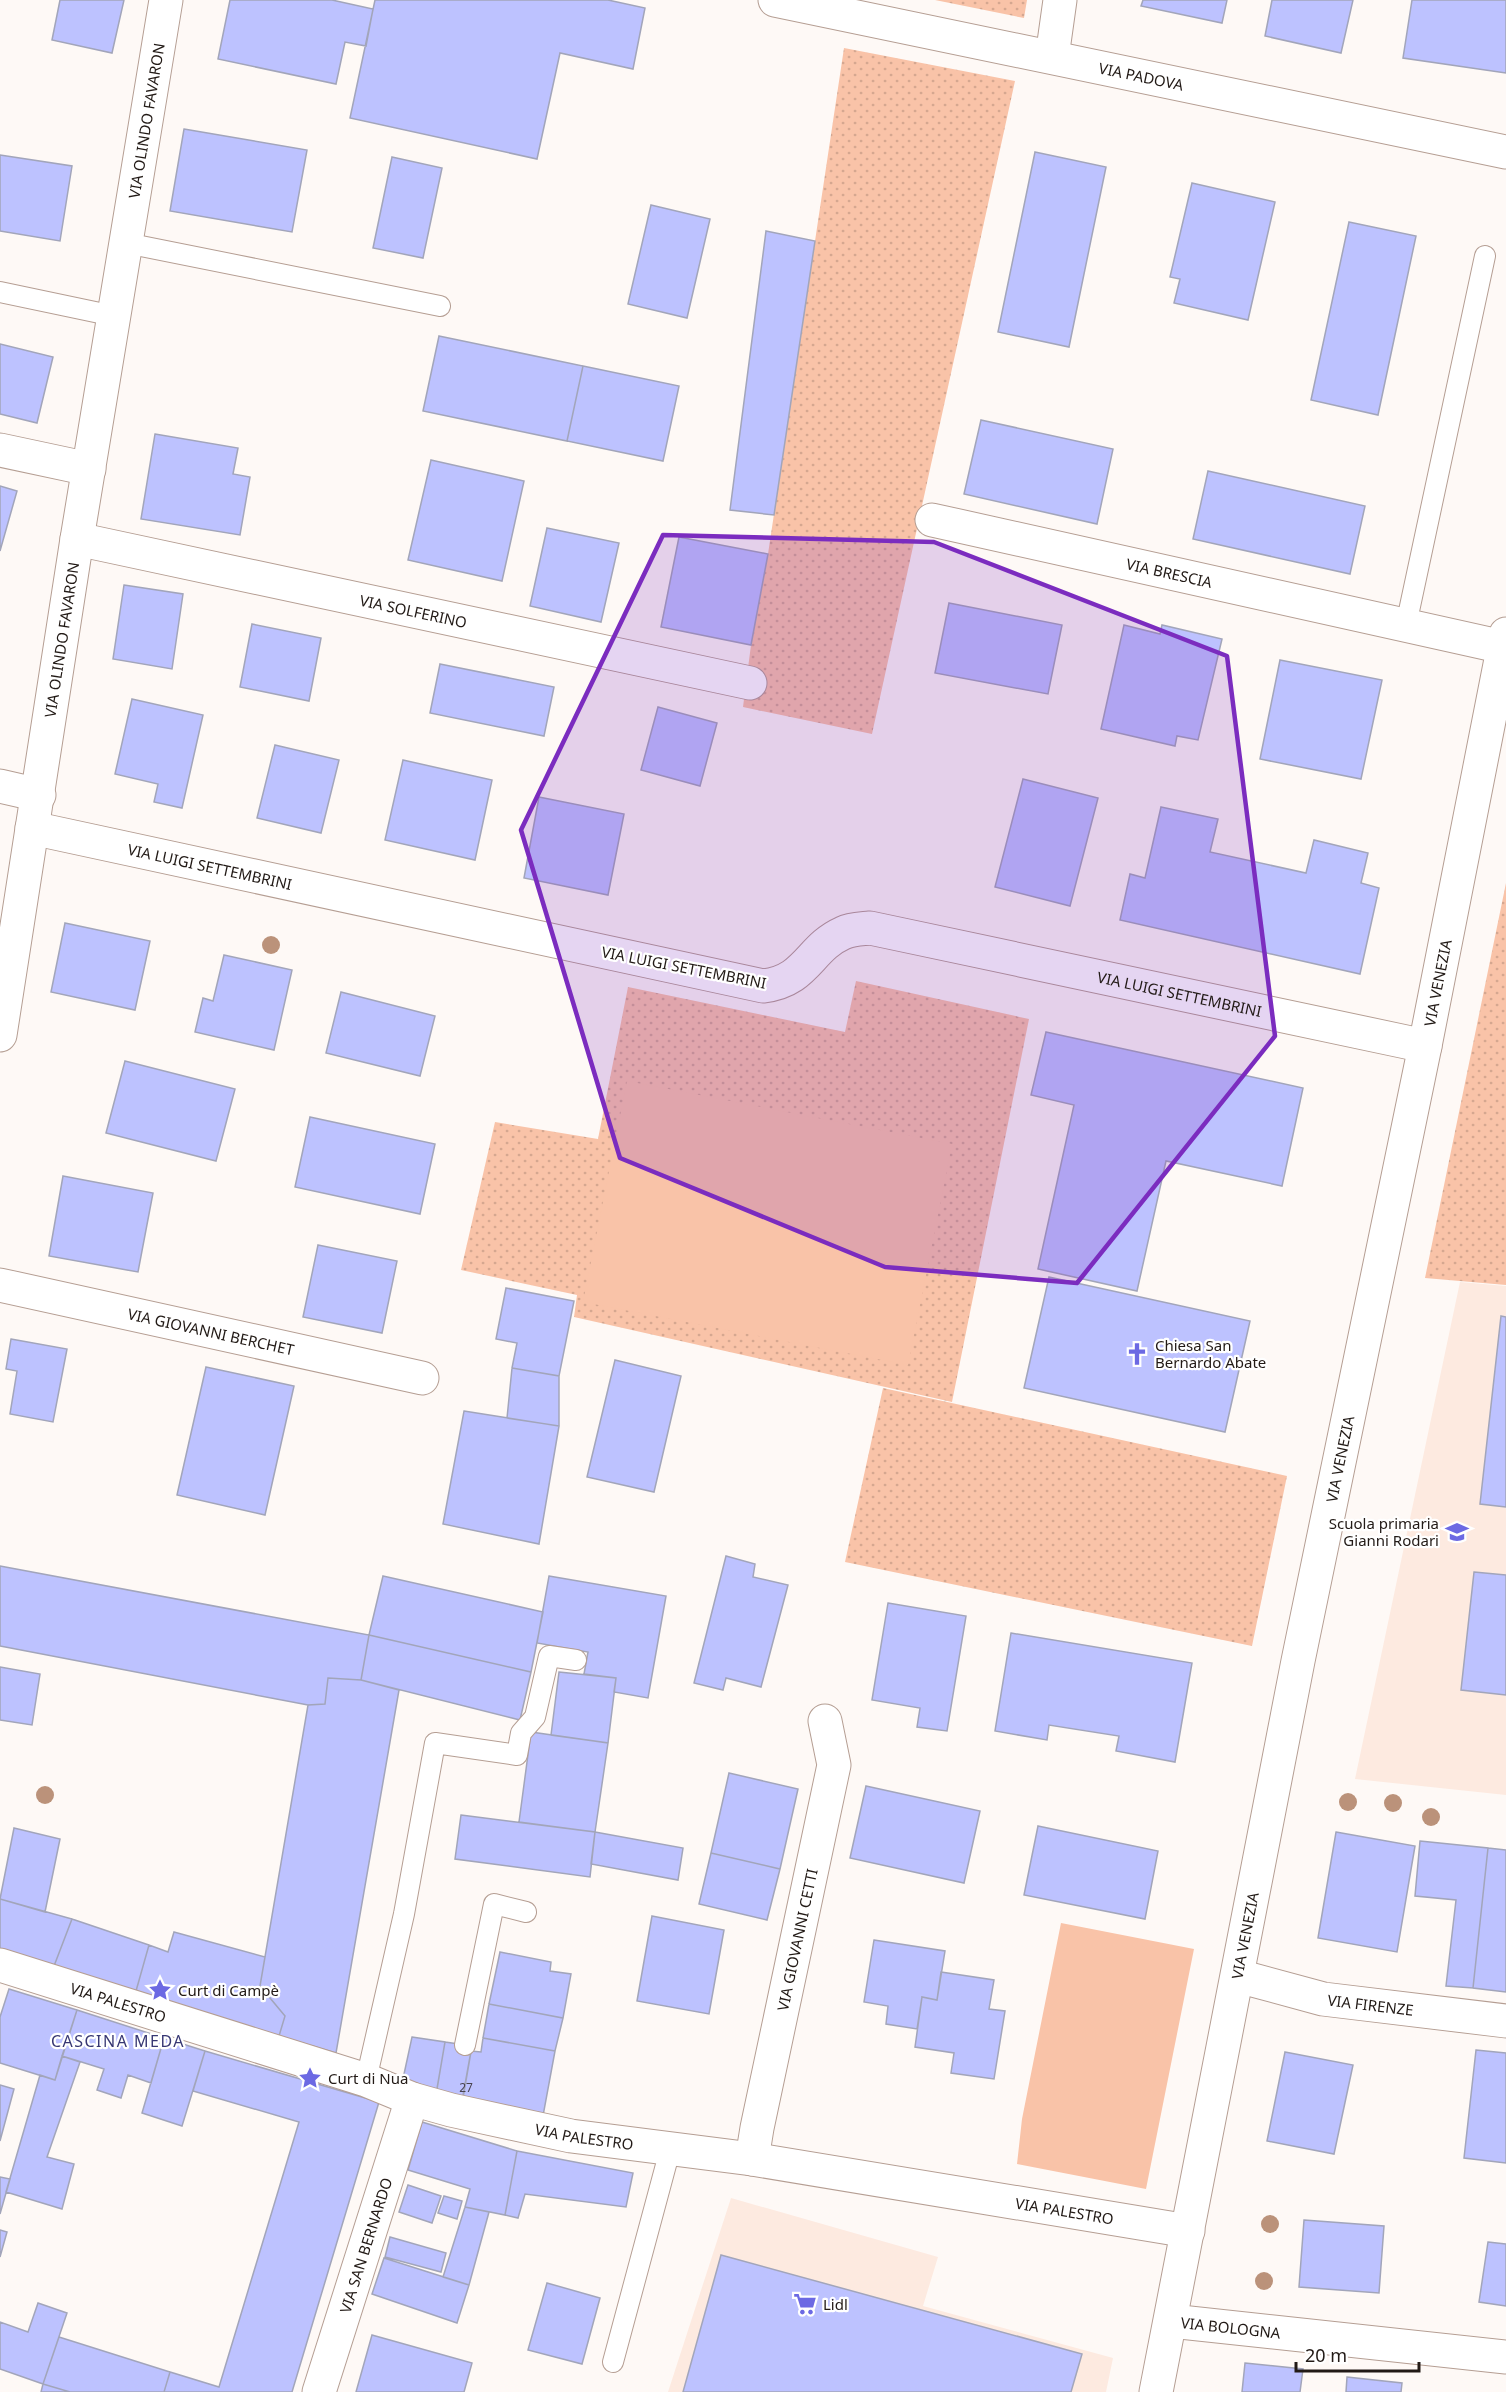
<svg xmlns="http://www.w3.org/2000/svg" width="1506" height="2392" font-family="'Noto Sans',sans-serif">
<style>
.built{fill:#fdeae0}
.grass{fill:url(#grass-dots)}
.garden{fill:#f9c3a8}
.building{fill:#bdc2ff;stroke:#a2a5ba;stroke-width:1.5}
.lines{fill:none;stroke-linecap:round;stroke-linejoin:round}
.service-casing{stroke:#b59e93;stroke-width:22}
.minor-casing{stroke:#b59e93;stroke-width:35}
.tertiary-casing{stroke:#b59e93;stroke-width:35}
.service{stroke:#fff;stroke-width:20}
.minor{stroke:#fff;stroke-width:33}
.tertiary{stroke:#fff;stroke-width:33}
.tree{fill:#bb927a}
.marked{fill:#7b2cbf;fill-opacity:0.2;stroke:#7b2cbf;stroke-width:4.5;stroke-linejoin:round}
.labels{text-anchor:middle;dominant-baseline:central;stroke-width:4.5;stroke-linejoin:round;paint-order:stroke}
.number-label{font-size:12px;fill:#494450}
.street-label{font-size:15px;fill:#221a16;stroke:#fff}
.poi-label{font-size:15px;fill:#221a16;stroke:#fff;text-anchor:start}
.neighbourhood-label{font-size:16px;letter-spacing:1.5px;fill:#373773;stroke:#fff}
</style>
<defs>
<pattern id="grass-dots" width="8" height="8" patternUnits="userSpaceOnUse" patternTransform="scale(1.5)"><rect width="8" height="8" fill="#f9c3a8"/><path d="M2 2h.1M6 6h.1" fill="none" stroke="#d5a790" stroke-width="1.8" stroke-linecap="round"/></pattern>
</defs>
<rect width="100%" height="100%" fill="#fef9f6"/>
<path class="built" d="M1460 1282 1506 1286V1795L1355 1779Z
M731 2198 938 2257 923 2306 1113 2358 1106 2392H668Z"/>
<path class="grass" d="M935 0H1027L1024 18Z
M844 48 1015 81 872 734 743 707 751 645 768 554Z
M1506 883V1285L1425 1278Z
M856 981 1029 1019 952 1402 574 1317 577 1295 461 1270 495 1122 598 1139 628 987 845 1032Z
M883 1388 1287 1476 1252 1646 845 1562Z"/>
<path class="garden" d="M627 1081 952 1144 908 1365 583 1302Z
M1061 1923 1194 1949 1146 2189 1017 2164 1022 2119Z"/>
<path class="building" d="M60 0H124L112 53 52 40Z
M230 0H332L373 9 366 46 345 42 336 84 218 59Z
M375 0H608L645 8 633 69 560 53 537 159 350 118Z
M1143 0H1227L1222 23 1141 6Z
M1272 0H1353L1341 53 1265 36Z
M1412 0H1506V73L1403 58Z
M184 129 307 150 292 232 170 211Z
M1035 152 1106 167 1069 347 998 332Z
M0 155 72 166 60 241 0 231Z
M392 157 442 168 423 258 373 248Z
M1192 183 1275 202 1248 320 1174 303 1180 279 1170 277Z
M651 205 710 219 687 318 628 304Z
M1349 222 1416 236 1378 415 1311 400Z
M766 231 815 241 774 515 730 510Z
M439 336 583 366 567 441 423 411Z
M0 344 53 357 37 423 0 414Z
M583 366 679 386 663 461 567 441Z
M981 420 1113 449 1097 524 964 494Z
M155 434 238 448 233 474 250 477 240 535 141 519Z
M431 460 524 481 502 581 408 560Z
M1208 471 1365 506 1350 574 1193 539Z
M0 486 17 491 0 551Z
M547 528 619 543 601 622 530 606Z
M679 537 768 554 751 645 661 627Z
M124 585 183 594 172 669 113 659Z
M949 603 1062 625 1048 694 935 673Z
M252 624 321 638 309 701 240 687Z
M1124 625 1160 634 1162 625 1222 639 1198 740 1177 736 1175 746 1101 729Z
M1280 660 1382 680 1361 779 1260 759Z
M440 664 554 687 544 736 430 713Z
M132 699 203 715 182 808 154 802 158 784 115 774Z
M658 707 717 723 700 786 641 770Z
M275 745 339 760 321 833 257 818Z
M403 760 492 780 475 860 385 840Z
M1023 779 1098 798 1070 906 995 887Z
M539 797 624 814 608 895 524 878Z
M1161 807 1218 819 1210 852 1306 873 1314 840 1368 853 1361 883 1379 888 1360 974 1120 920 1130 874 1145 878Z
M65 923 150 941 135 1010 51 992Z
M224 955 292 970 274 1050 195 1032 203 998 213 1001Z
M341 992 435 1016 420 1076 326 1053Z
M1046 1032 1303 1088 1282 1186 1166 1161 1137 1291 1038 1269 1074 1105 1031 1095Z
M125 1061 235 1089 216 1161 106 1133Z
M310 1117 435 1144 420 1214 295 1187Z
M63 1176 153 1193 138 1272 49 1256Z
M318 1245 397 1261 382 1333 303 1317Z
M1049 1277 1250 1321 1225 1432 1024 1388Z
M506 1288 574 1301 559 1376 512 1368 517 1343 496 1339Z
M1501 1316 1506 1317V1507L1480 1504Z
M11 1339 67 1349 53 1422 10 1414 17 1371 6 1369Z
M615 1360 681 1376 654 1492 587 1477Z
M206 1367 294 1386 265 1515 177 1495Z
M512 1368 559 1376V1426L507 1418Z
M464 1411 559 1426 539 1544 443 1524Z
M726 1556 755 1564 753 1577 788 1585 761 1687 726 1678 723 1690 694 1683Z
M0 1566 369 1635 361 1680 328 1678 325 1704 308 1705 0 1646Z
M1474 1572 1506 1575V1695L1461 1690Z
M383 1576 543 1612 531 1672 369 1635Z
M549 1576 666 1596 648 1698 614 1692 616 1678 584 1674 588 1652 537 1643Z
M888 1603 966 1616 947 1731 917 1727 920 1708 872 1700Z
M1011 1633 1192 1663 1175 1762 1116 1751 1119 1736 1049 1725 1047 1740 995 1731Z
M369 1635 531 1672 520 1720 361 1680Z
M0 1667 40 1674 32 1725 0 1720Z
M559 1672 616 1678 608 1743 551 1735Z
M328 1678 361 1680 399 1690 336 2053 279 2036 285 2016 260 1986 308 1705 325 1704Z
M531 1732 608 1743 595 1832 519 1822Z
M729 1773 798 1789 780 1869 711 1853Z
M866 1786 980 1811 964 1883 850 1858Z
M461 1815 595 1832 590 1877 455 1859Z
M1038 1826 1158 1851 1145 1919 1024 1895Z
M14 1828 60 1839 45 1912 0 1899Z
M595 1832 683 1848 678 1880 591 1864Z
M1336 1832 1415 1846 1397 1952 1318 1938Z
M1420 1841 1488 1848 1473 1988 1446 1986 1456 1900 1415 1896Z
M1488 1848 1506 1850V1992L1473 1988Z
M711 1853 780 1869 767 1920 699 1904Z
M0 1899 72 1919 54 1966 0 1949Z
M652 1916 724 1930 709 2014 637 2001Z
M72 1919 149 1945 136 1991 54 1966Z
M174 1932 265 1957 260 1986 285 2016 279 2036 136 1991 149 1945 168 1952Z
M874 1940 945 1951 937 2000 922 1997 917 2029 886 2024 888 2006 864 2002Z
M500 1952 551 1962 550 1971 571 1974 563 2018 489 2004Z
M941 1972 994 1980 989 2009 1005 2011 994 2079 951 2073 954 2053 915 2047 922 1997 937 2000Z
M9 1989 77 2010 55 2080 0 2063V2017Z
M489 2004 563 2018 555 2051 483 2038Z
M77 2010 164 2038 151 2083 128 2075 121 2098 97 2090 104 2069 62 2056Z
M412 2037 445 2042 436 2095 401 2088Z
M164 2038 205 2051 182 2126 142 2113Z
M483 2038 555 2051 543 2116 462 2101 471 2051 481 2052Z
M445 2042 472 2046 462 2104 435 2100Z
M1476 2050 1506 2053V2163L1464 2158Z
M205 2051 379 2102 292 2392H164L170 2372 219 2387 299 2122 193 2091Z
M1285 2052 1353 2065 1334 2154 1267 2141Z
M62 2056 80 2062 47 2157 74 2164 62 2209 6 2192 40 2075 55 2080Z
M0 2085 14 2089 0 2141Z
M422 2122 517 2151 505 2215 465 2207 470 2189 408 2170Z
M517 2151 633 2173 626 2207 525 2194 518 2218 505 2215Z
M0 2177 10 2179 0 2214Z
M408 2185 441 2196 432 2223 399 2212Z
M444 2196 462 2201 457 2219 438 2213Z
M465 2207 489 2212 469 2285 443 2277Z
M1304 2220 1384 2226 1379 2293 1299 2287Z
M0 2230 7 2232 0 2257Z
M390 2237 446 2253 441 2272 385 2257Z
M1488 2242 1506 2244V2306L1479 2302Z
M721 2255 1082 2354 1071 2392H683Z
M384 2258 469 2285 457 2323 372 2294Z
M547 2283 600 2298 582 2364 528 2350Z
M38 2303 67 2313 43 2384 0 2369V2322L28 2332Z
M372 2335 472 2363 464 2392H356Z
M59 2337 170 2372 164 2392H70L43 2384Z
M1245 2363 1303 2369 1300 2392H1242Z
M1347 2377 1402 2383 1401 2392H1346Z
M43 2384 70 2392H41Z"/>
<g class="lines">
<g class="service-casing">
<path id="service" d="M126 243 440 306
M0 292 114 316
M1406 625 1485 256
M465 2045 494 1904 526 1912
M366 2080 404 1914 435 1743 517 1755 521 1733 535 1717 549 1656 576 1660
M613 2362 670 2150"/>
</g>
<g class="minor-casing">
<g id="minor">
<path id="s1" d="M775 0 1506 152"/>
<path d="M1052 57 1060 0"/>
<path d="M0 450 89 469"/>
<path id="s2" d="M932 520 1503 647"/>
<path id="s3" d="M77 539 750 683"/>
<path d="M0 786 39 795"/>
<path id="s4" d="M32 828 763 986C807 981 809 948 843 933 851 929 861 929 870 928L1425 1046"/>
<path id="s5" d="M0 1285 422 1378"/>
<path id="s6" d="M0 1965 366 2080 412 2099 451 2110 571 2136 752 2159 1188 2231"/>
<path id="s7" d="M1238 1976 1323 1999 1506 2021"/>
<path id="s8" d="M752 2159 757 2128 834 1765 825 1721"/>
<path id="s9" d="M1171 2321 1506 2357"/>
<path id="s10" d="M319 2392 412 2099"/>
</g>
</g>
<g class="tertiary-casing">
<g id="tertiary">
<path id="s11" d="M0 1035 77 539 166 0"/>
<path id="s12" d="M1156 2392 1298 1661 1425 1046 1506 634"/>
</g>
</g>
<use href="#service" class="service"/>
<use href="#minor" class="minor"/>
<use href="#tertiary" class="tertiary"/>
</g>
<g class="tree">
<circle cx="271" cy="945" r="9"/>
<circle cx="45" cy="1795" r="9"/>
<circle cx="1348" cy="1802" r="9"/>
<circle cx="1393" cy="1803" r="9"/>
<circle cx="1431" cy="1817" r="9"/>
<circle cx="1270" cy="2224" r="9"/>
<circle cx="1264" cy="2281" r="9"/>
</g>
<path class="marked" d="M663 535 934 542 1227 656 1275 1036 1077 1283 885 1267 620 1158 521 830Z"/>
<defs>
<g id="church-bare" transform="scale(1.8)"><path d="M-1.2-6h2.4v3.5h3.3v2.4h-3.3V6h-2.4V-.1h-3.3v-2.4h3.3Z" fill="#6c69e3" stroke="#fff" stroke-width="2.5" paint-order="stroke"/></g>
<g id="school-bare" transform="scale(1.8)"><path d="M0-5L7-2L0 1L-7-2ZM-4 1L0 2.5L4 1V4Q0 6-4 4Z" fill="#6c69e3" stroke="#fff" stroke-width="2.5" paint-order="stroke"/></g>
<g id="sight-bare" transform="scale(1.8)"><path d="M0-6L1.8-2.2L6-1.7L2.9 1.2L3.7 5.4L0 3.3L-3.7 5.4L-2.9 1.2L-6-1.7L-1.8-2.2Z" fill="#6c69e3" stroke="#fff" stroke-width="2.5" paint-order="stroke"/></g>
<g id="supermarket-bare" transform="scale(1.8)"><path d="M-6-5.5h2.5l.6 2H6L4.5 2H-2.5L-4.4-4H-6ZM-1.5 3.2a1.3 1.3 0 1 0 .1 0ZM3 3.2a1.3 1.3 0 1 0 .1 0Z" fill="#6c69e3" stroke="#fff" stroke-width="2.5" paint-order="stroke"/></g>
</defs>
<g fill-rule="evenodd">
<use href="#church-bare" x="1137" y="1354"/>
<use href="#school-bare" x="1457" y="1532"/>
<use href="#sight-bare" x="160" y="1990"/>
<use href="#sight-bare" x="310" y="2078"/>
<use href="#supermarket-bare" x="805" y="2304"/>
</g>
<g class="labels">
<g class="number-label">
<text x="466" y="2087">27</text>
</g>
<g class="street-label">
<text stroke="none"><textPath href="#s1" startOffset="374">VIA PADOVA</textPath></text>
<text stroke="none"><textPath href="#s11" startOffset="926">VIA OLINDO FAVARON</textPath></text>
<text stroke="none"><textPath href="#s2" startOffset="243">VIA BRESCIA</textPath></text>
<text stroke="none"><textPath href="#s3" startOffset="344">VIA SOLFERINO</textPath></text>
<text stroke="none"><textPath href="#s11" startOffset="400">VIA OLINDO FAVARON</textPath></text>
<text stroke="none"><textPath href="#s4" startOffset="182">VIA LUIGI SETTEMBRINI</textPath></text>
<text transform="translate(684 967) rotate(11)">VIA LUIGI SETTEMBRINI</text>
<text stroke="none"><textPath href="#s12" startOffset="1437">VIA VENEZIA</textPath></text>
<text stroke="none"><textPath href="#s4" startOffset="1190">VIA LUIGI SETTEMBRINI</textPath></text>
<text stroke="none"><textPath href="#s5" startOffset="216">VIA GIOVANNI BERCHET</textPath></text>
<text stroke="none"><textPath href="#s12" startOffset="951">VIA VENEZIA</textPath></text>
<text stroke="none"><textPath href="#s12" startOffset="465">VIA VENEZIA</textPath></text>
<text stroke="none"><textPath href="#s8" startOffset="224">VIA GIOVANNI CETTI</textPath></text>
<text stroke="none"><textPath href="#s6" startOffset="124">VIA PALESTRO</textPath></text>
<text stroke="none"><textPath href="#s7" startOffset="136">VIA FIRENZE</textPath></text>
<text stroke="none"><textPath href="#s6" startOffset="610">VIA PALESTRO</textPath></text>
<text stroke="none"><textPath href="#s6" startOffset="1096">VIA PALESTRO</textPath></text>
<text stroke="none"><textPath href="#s10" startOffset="154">VIA SAN BERNARDO</textPath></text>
<text stroke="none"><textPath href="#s9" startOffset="60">VIA BOLOGNA</textPath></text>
</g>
<g class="poi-label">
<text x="1155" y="1345">Chiesa San<tspan x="1155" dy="17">Bernardo Abate</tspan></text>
<text x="1439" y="1523" text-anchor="end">Scuola primaria<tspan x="1439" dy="17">Gianni Rodari</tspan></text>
<text x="178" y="1990">Curt di Campè</text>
<text x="328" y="2078">Curt di Nua</text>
<text x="823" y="2304">Lidl</text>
</g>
<g class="neighbourhood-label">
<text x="118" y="2041">CASCINA MEDA</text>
</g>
</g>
<path d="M1296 2362v9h123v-9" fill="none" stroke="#221a16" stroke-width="3"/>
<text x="1305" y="2362" font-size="18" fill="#221a16" stroke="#ffffff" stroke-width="4.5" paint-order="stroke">20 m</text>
</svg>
